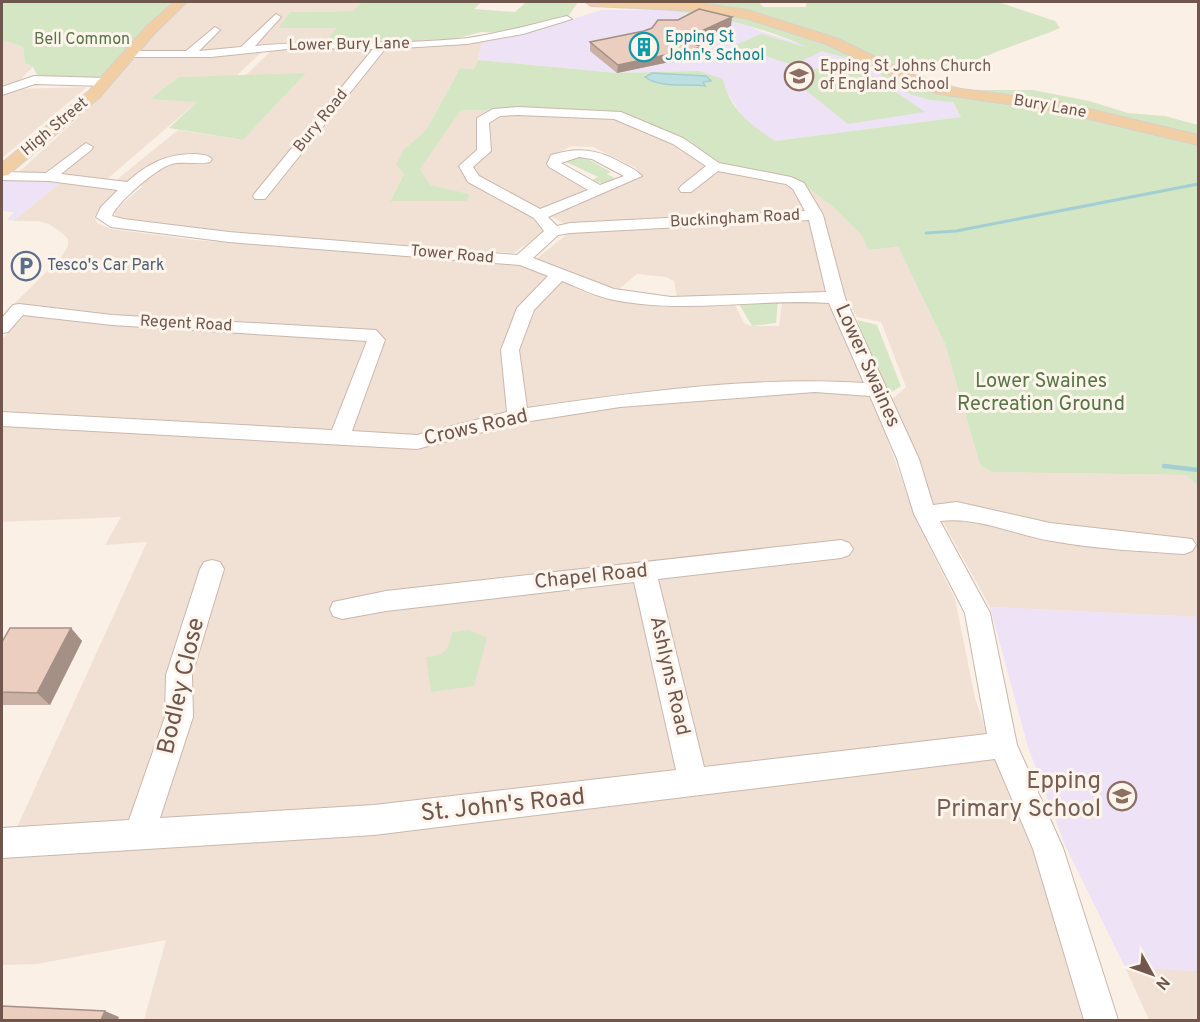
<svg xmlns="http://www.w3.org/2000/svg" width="1200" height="1022" font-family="Overpass,sans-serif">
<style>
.residential{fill:#f1e1d5}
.education{fill:#ede2f6}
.green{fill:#d5e6c5}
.water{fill:#bcdfe1;stroke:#a3cfd2;stroke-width:1.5}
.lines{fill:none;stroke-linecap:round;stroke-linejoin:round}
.stream-far1{stroke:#a3cfd2;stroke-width:3}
.stream{stroke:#a3cfd2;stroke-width:4.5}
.minor-casing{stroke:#cab7ad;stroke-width:2}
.major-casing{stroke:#d7d0cd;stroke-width:2}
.minor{fill:#fff;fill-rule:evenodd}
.major{fill:#f2cea5;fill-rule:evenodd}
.wall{fill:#cbb1a5}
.shaded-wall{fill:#a59086}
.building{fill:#eccec0;stroke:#a59086;stroke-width:1.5}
.labels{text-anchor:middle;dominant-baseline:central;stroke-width:6;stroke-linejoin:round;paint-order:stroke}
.far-culture-label{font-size:16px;fill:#0d838f;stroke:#fdf4eb;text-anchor:start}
.far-park-label{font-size:16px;fill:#587547;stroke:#fdf4eb}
.far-street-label{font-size:16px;fill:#70564d;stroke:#fdf4eb}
.far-education-label{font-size:16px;fill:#785e54;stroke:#fdf4eb;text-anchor:start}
.far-service-label{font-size:16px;fill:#4e5e75;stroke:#fdf4eb;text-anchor:start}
.street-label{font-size:20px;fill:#70564d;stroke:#fdf4eb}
.park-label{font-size:20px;fill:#587547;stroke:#fdf4eb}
.near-street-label{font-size:24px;fill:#70564d;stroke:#fdf4eb}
.near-education-label{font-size:24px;fill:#785e54;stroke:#fdf4eb;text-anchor:end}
</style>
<rect width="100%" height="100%" fill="#faf0e5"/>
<path class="residential" d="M188 2H362L353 11 290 12 279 27 338 28 324 43H286L216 52 141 51 156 32Z
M2 40 23 47 25 63 33 67 11 89 87 87 2 158Z
M483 41 475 69 460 68 426 130 404 149V174L390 200 467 201 468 194 429 185 420 169 460 110 616 113 803 184 832 206 862 236 868 250 898 247 945 344 980 465 991 472 1187 475 1198 486V617L990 607 927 493 892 399 906 387 881 322 857 317 842 292H767L677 297 674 281 666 277 637 274 619 289 581 279 536 259 566 235 567 225 552 217 554 214 638 175 636 168 593 147 572 146 549 157V161L593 188 529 215 547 230 514 253 236 233 122 220 115 216V210L143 186 115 181 178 130 243 140 305 74 245 76 273 49Z
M264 50 236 76 178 77 151 98 198 101 106 180 19 172 102 96 136 57Z
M60 183 118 190 94 216 97 223 111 229 195 240 510 264 526 267 585 292 610 299 664 307 735 305 744 323 750 326H779L782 303 786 301 826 303 833 307 863 372 917 522 955 599 975 698 1004 783 1036 859 1083 1020H144L166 940 37 964 2 965V860L147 542 105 545 121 517 2 522V339L34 306 14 304 62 256 68 246V239L62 233 49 224 38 221H13Z
M1125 967 1198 971V1020H1149Z"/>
<path class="education" d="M602 10H664L708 14 745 23 759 31 863 63 910 94 953 102 961 117 775 141 746 122 725 89 699 71 617 73 478 60 483 41 527 33Z
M12 180H27L60 183 13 221 7 220 14 212 2 211V182Z
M990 607 1198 617V971L1125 967 1065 845 1028 747Z"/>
<path class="green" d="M2 2H177L169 7 102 80 38 77 33 67 25 63 23 47 2 40Z
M362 2H482L474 9 515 12 526 2H578L567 18 505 33 481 32 454 39 324 43 337 28H278L290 12 353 11Z
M602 2H759L763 7H806V2H998L1055 21 1060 28C1037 38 1012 45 989 55 961 65 947 73 916 70L927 78 967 90H1033L1089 101 1128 113 1165 116 1198 125V486L1187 475 991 472 980 465 945 344 898 247 868 250 862 236 832 206 803 184 716 165 616 113 461 110 420 169 430 185 469 194 467 201H390L404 174 396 165 404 149 426 130 460 68 474 69 478 60 617 73 699 71 723 79C729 109 751 125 775 141L961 117 953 102 930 100 910 94 863 63 822 51 794 65 733 46 761 34 809 48C763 27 715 15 664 10L666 4Z
M855 64 925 112 848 124 784 73Z
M306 73 243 140 169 128 197 102 150 99 178 77Z
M575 152 611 172 607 174 616 179C607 183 601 185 592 180L598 177 558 158Z
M778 301 776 323 752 326 739 304Z
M857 320 877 325 901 386 886 396Z
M469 630 487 638 474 686 431 692 426 657C446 656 448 650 452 632Z"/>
<path class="water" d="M652 73 706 76 711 81 703 82 705 86C689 83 660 89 645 77Z"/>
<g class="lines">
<path class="stream-far1" d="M926 233 956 231 1198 184"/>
<path class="stream" d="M1164 466 1198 470"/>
<g class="minor-casing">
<path id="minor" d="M276 14 281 17 255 46C325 39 397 46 468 38 501 33 534 24 567 16L572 19 523 34 467 44 385 49 265 199H255L253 196 255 193 373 49 297 48 211 57H129L123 54 129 51H186L215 27 220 30 199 51 241 47Z
M34 76 106 78 112 82 106 86 35 84 2 95V87Z
M518 107 621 112 683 138 719 163 791 177 804 183 823 215 845 298 919 459 933 505 957 502 1050 523 1192 539 1196 545 1192 551 1184 554C1140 551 1096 549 1052 541 1015 535 977 516 940 521L990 613 1017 745 1063 848 1118 1020H1084L1033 849 995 759 374 835 2 858V828L129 820 165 717 166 675 200 569 204 562 212 560 220 562 224 569 192 675 193 717 160 818 374 805 676 770 634 582 386 611 342 619 333 616 330 609 333 602 386 591 841 540 849 543 853 549 849 555 841 558 658 579 704 767 987 734 965 613 914 514 897 459 870 396 815 392 620 407 518 423 417 449 2 426V412L332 430 367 341 112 325 23 315 8 332 2 333V318L13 305 19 304 112 315 376 330 385 340 352 431 417 435 507 412 501 350 517 308 548 276 520 265 229 242 111 227 96 217 101 207 118 190 49 181 2 180V172L46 173 86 143 93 147 91 150 61 174 127 182C148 164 165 154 195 154 202 155 207 154 212 159L210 162C198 165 185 161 172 164 158 167 116 203 112 216L123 219 229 232 517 255 544 231 534 218 468 182 459 166 477 150V118L493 109ZM518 115 614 119 673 144 706 166 681 186 679 189 681 192H691L718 171 786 184 793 189 805 211 570 223 557 226 548 217 642 176C637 170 629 167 622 163 597 149 578 147 551 155L547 164 549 167 588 190 540 209 479 176 473 167 491 151 489 123 500 116ZM579 157 592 159 624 176 600 185 561 163ZM809 220 826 292 671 297 614 289 533 258 558 235 570 233ZM562 281C577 287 593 295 609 299 682 315 756 298 829 303L864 383C755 376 636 392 527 408L519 350 534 310Z"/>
</g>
<g class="major-casing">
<path id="major" d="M174 2H187L155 33 100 97 8 175 2 176V163L89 91 146 27Z
M585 2 699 3 747 10 836 38 924 80 946 87 1056 101 1198 135V145L1056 111 939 94 914 86 826 44 745 18 699 11 591 6Z"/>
</g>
<use href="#minor" class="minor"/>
<use href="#major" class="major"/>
</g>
<path class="wall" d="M731 26 692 43 703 47V55L617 73 590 51V42L644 31Z
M71 628 82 641 50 705H2V642Z"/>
<path class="shaded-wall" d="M732 17 731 26 681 48 682 40Z
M703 47V55L617 73 618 65Z
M71 628 82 641 50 705 37 693Z
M105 1011 119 1017 118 1020H101Z"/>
<path class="building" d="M699 9 732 17 682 40 703 47 618 65 590 42 644 31 652 28 658 20H678Z
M10 628H71L37 693 2 692V642Z
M2 1006 105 1011 101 1020H2Z"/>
<defs>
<g id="building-ring" transform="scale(1.5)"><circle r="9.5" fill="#fdf4eb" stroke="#0f9aa8" stroke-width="1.5"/><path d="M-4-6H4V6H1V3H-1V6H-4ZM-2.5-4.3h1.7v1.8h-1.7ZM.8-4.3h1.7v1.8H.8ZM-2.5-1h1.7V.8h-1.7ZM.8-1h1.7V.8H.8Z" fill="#0f9aa8"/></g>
<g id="school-ring" transform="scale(1.5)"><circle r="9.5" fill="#fdf4eb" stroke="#8d6e63" stroke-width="1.5"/><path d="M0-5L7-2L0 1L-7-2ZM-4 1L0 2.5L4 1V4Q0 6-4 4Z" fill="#8d6e63"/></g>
<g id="parking-ring" transform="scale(1.5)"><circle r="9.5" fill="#fdf4eb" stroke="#5c6f8a" stroke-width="1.5"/><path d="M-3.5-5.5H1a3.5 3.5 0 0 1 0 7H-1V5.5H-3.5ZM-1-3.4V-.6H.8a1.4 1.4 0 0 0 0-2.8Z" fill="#5c6f8a"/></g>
</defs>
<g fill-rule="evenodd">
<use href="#building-ring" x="644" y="47"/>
<use href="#school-ring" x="799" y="76"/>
<use href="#parking-ring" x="26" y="266"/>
<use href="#school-ring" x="1122" y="796"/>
</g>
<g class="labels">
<g class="far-culture-label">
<text x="665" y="38">Epping St<tspan x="665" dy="18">John's School</tspan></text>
</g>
<g class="far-park-label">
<text x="82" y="40">Bell Common</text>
</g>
<g class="far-street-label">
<text transform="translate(349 45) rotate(-1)">Lower Bury Lane</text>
<text transform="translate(1050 107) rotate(10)">Bury Lane</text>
<text transform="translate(321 121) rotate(-51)">Bury Road</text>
<text transform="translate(55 127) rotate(-40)">High Street</text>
<text transform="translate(735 219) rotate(-3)">Buckingham Road</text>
<text transform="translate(452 255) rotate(5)">Tower Road</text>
<text transform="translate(186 324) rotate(3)">Regent Road</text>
</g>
<g class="far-education-label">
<text x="820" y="67">Epping St Johns Church<tspan x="820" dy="18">of England School</tspan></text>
</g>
<g class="far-service-label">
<text x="47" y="266">Tesco's Car Park</text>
</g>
<g class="street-label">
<text transform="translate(867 366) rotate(66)">Lower Swaines</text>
<text transform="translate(476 428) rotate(-13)">Crows Road</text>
<text transform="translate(591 577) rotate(-6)">Chapel Road</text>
<text transform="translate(669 676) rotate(77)">Ashlyns Road</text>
</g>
<g class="park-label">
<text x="1041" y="382">Lower Swaines<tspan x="1041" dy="23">Recreation Ground</tspan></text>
</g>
<g class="near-street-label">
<text transform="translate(182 686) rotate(-77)">Bodley Close</text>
<text transform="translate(503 806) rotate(-6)">St. John's Road</text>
</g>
<g class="near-education-label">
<text x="1101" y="782">Epping<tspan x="1101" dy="28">Primary School</tspan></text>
</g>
</g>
<rect width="1200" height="1022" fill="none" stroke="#70564d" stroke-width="6"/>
<g transform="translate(1152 974) rotate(130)" stroke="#fdf4eb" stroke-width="4.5" paint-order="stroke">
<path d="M0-4.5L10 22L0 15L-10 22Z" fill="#70564d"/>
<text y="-9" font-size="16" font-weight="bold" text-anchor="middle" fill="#70564d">N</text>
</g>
</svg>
